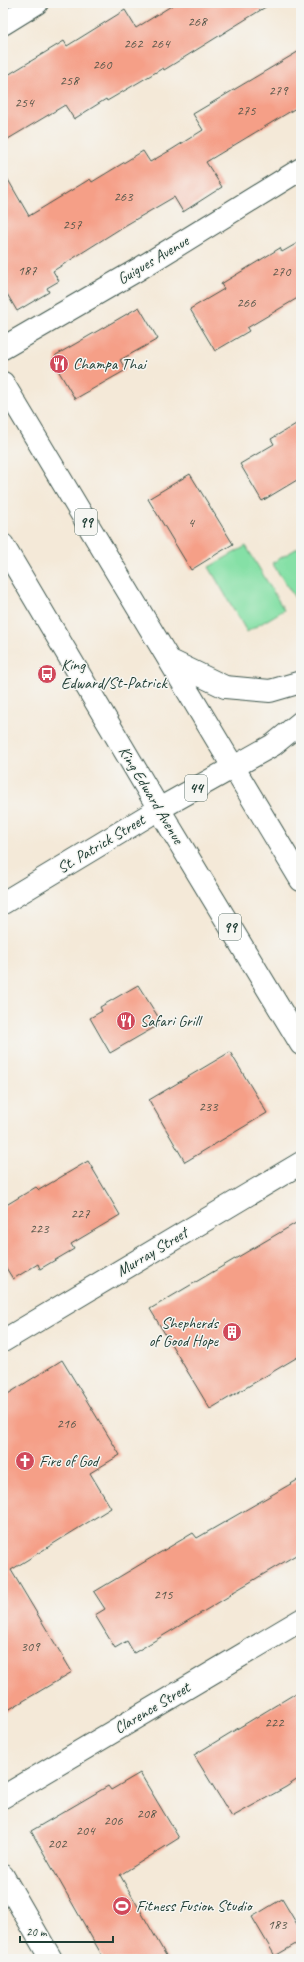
<svg xmlns="http://www.w3.org/2000/svg" width="304" height="1962" font-family="Caveat,sans-serif">
<style>
.green{fill:#85e0a6;stroke:#528e6d}
.building{fill:#f59f87}
.lines{fill:none;stroke-linecap:round;stroke-linejoin:round}
.minor-casing{stroke:#3f574d;stroke-width:24}
.major-casing{stroke:#3f574d;stroke-width:24}
.minor{stroke:#fff;stroke-width:22}
.major{stroke:#fff;stroke-width:22}
.labels{text-anchor:middle;dominant-baseline:central;stroke-width:3;stroke-linejoin:round;paint-order:stroke}
.number-label{font-size:14px;fill:#545649}
.shield{fill:#f6f6f2;stroke:#60746d;stroke-width:1}
.shield-label{font-size:15px;font-weight:bold;fill:#1f3d34}
.street-label{font-size:16px;fill:#1f3d34;stroke:#f6f6f2}
.poi-label{font-size:16px;fill:#1f3d34;stroke:#f6f6f2;text-anchor:start}
</style>
<rect width="100%" height="100%" fill="#f6f6f2"/>
<filter id="ink" filterUnits="userSpaceOnUse"><feTurbulence type="fractalNoise" baseFrequency=".025" numOctaves="2"/><feDisplacementMap in="SourceGraphic" scale="8" xChannelSelector="R" yChannelSelector="G"/><feConvolveMatrix kernelMatrix="1 2 1 2 8 2 1 2 1" color-interpolation-filters="sRGB"/></filter>
<filter id="wash" filterUnits="userSpaceOnUse"><feTurbulence type="fractalNoise" baseFrequency=".012" numOctaves="4" result="noise"/><feDisplacementMap in="SourceGraphic" scale="16" xChannelSelector="R" yChannelSelector="G"/><feGaussianBlur stdDeviation="0.9" result="paint"/><feColorMatrix in="noise" values="0 0 0 0 0 0 0 0 0 0 0 0 0 0 0 0 0 1.4 0 .05"/><feComposite in="paint" operator="in"/></filter>
<g filter="url(#wash)">
<rect width="100%" height="100%" fill="#f4e9d8"/>
<path class="green" d="M246 546 284 610 247 632 209 567Z
M301 546V607L272 563Z"/>
<g id="blocks">
<path class="building" d="M176 3H272L164 70 163 68 107 101 106 99 74 119 65 105 3 142V78L64 41 67 46 125 10 136 28Z
M301 50V105L206 162 222 187 183 212 174 197 126 225 53 271 59 281 47 288 49 292 17 311 3 287V171L29 216 90 179 92 182 143 151 150 162 171 150 203 130 193 114Z
M301 241V296L247 328 249 331 215 351 190 309 224 289 221 284 280 248 282 252Z
M139 307 158 339 120 360 126 370 75 399 55 365 56 355Z
M301 421V486L297 480 262 501 240 464 274 444 271 439Z
M190 474 233 544 191 570 148 499Z
M138 985 162 1023 110 1053 90 1018 102 1011 100 1007Z
M230 1052 267 1113 185 1162 149 1100Z
M88 1161 120 1215 71 1244 74 1249 40 1269 38 1264 13 1279 3 1263V1207L36 1187 39 1190Z
M301 1220V1355L210 1409 150 1309Z
M62 1360 120 1455 90 1473 111 1508 11 1570 72 1672 3 1713V1397Z
M301 1478V1552L230 1594 231 1595 134 1653 127 1641 115 1648 95 1615 105 1609 94 1592 193 1533 197 1538Z
M301 1690V1777L286 1787 232 1817 194 1755Z
M140 1773 179 1838 120 1875 168 1959H104L31 1831 108 1786 111 1790Z
M282 1899 301 1931V1941L275 1956 252 1917Z"/>
</g>
</g>
<g filter="url(#ink)">
<use href="#blocks" fill-opacity="0" stroke="#3f574d" stroke-width="1"/>
<g class="lines">
<g class="minor-casing">
<path id="minor" d="M3 24 37 3
M3 348 139 269 301 169
M3 1797 301 1620
M3 1876 51 1959"/>
</g>
<g class="major-casing">
<path id="major" d="M3 383 301 880
M3 545 159 809 301 1044
M169 660 225 687 270 691 301 682
M3 903 159 809 273 745 301 722
M3 1341 301 1163"/>
</g>
<use href="#minor" class="minor"/>
<use href="#major" class="major"/>
</g>
</g>
<defs>
<g id="restaurant-disc" transform="scale(1)"><circle r="9.5" fill="#d1495b" stroke="#f6f6f2"/><path d="M-5-6h1v4h1v-4h1v4h1v-4h1v5L-1.5 .5V6h-2V.5L-5-1ZM5-6V6H3V1.5H1.5Q1.5-4 5-6Z" fill="#fff"/></g>
<g id="bus-disc" transform="scale(1)"><circle r="9.5" fill="#d1495b" stroke="#f6f6f2"/><path d="M-5-6H5V4H4V6H2V4H-2V6H-4V4H-5ZM-3.5-4V0h7V-4ZM-3.5 1.2v1.5H-2V1.2ZM2 1.2v1.5H3.5V1.2Z" fill="#fff"/></g>
<g id="building-disc" transform="scale(1)"><circle r="9.5" fill="#d1495b" stroke="#f6f6f2"/><path d="M-4-6H4V6H1V3H-1V6H-4ZM-2.5-4.3h1.7v1.8h-1.7ZM.8-4.3h1.7v1.8H.8ZM-2.5-1h1.7V.8h-1.7ZM.8-1h1.7V.8H.8Z" fill="#fff"/></g>
<g id="church-disc" transform="scale(1)"><circle r="9.5" fill="#d1495b" stroke="#f6f6f2"/><path d="M-1.2-6h2.4v3.5h3.3v2.4h-3.3V6h-2.4V-.1h-3.3v-2.4h3.3Z" fill="#fff"/></g>
<g id="stadium-disc" transform="scale(1)"><circle r="9.5" fill="#d1495b" stroke="#f6f6f2"/><path d="M0-5a6.5 5 0 1 0 0 10a6.5 5 0 1 0 0-10ZM-3.5-1.8h7v3.6h-7Z" fill="#fff"/></g>
</defs>
<g fill-rule="evenodd">
<use href="#restaurant-disc" x="59" y="364"/>
<use href="#bus-disc" x="47" y="674"/>
<use href="#restaurant-disc" x="126" y="1021"/>
<use href="#building-disc" x="232" y="1332"/>
<use href="#church-disc" x="25" y="1461"/>
<use href="#stadium-disc" x="122" y="1906"/>
</g>
<g class="labels">
<g class="number-label">
<text x="197" y="21">268</text>
<text x="133" y="43">262</text>
<text x="160" y="43">264</text>
<text x="102" y="64">260</text>
<text x="69" y="80">258</text>
<text x="278" y="90">279</text>
<text x="24" y="102">254</text>
<text x="246" y="110">275</text>
<text x="123" y="196">263</text>
<text x="72" y="224">257</text>
<text x="27" y="270">187</text>
<text x="281" y="271">270</text>
<text x="246" y="302">266</text>
<text x="191" y="522">4</text>
<text x="208" y="1106">233</text>
<text x="80" y="1213">227</text>
<text x="39" y="1228">223</text>
<text x="66" y="1423">216</text>
<text x="163" y="1594">215</text>
<text x="30" y="1646">309</text>
<text x="274" y="1722">222</text>
<text x="146" y="1813">208</text>
<text x="113" y="1820">206</text>
<text x="85" y="1830">204</text>
<text x="57" y="1843">202</text>
<text x="277" y="1924">183</text>
</g>
<g class="shield">
<rect x="75" y="509" width="22" height="26" rx="3"/>
<rect x="185" y="775" width="22" height="26" rx="3"/>
<rect x="219" y="914" width="22" height="26" rx="3"/>
</g>
<g class="shield-label">
<text x="86" y="522">99</text>
<text x="196" y="788">44</text>
<text x="230" y="927">99</text>
</g>
<g class="street-label">
<text transform="translate(153 260) rotate(-31)">Guigues Avenue</text>
<text transform="translate(151 795) rotate(59)">King Edward Avenue</text>
<text transform="translate(101 844) rotate(-31)">St. Patrick Street</text>
<text transform="translate(152 1252) rotate(-31)">Murray Street</text>
<text transform="translate(152 1708) rotate(-31)">Clarence Street</text>
</g>
<g class="poi-label">
<text x="73" y="364">Champa Thai</text>
<text x="61" y="665">King<tspan x="61" dy="18">Edward/St-Patrick</tspan></text>
<text x="140" y="1021">Safari Grill</text>
<text x="218" y="1323" text-anchor="end">Shepherds<tspan x="218" dy="18">of Good Hope</tspan></text>
<text x="39" y="1461">Fire of God</text>
<text x="136" y="1906">Fitness Fusion Studio</text>
</g>
</g>
<rect width="304" height="1962" fill="none" stroke="#f6f6f2" stroke-width="16"/>
<path d="M20 1936v6h93v-6" fill="none" stroke="#1f3d34" stroke-width="2"/>
<text x="26" y="1936" font-size="12" fill="#1f3d34" stroke="#f6f6f2" stroke-width="3" paint-order="stroke">20 m</text>
</svg>
